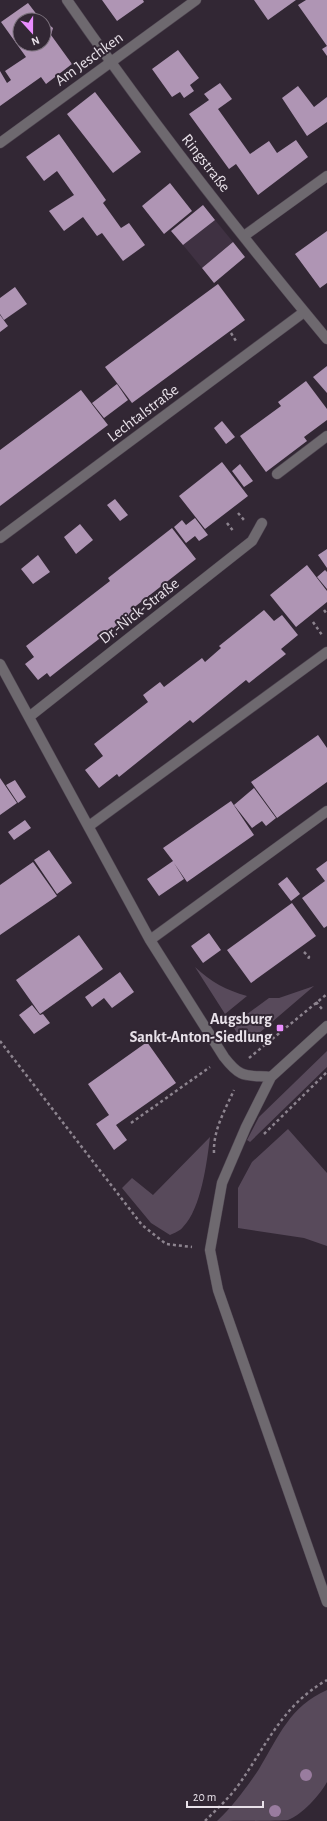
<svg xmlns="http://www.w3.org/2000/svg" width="327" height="1821" font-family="'Alegreya Sans',sans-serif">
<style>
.built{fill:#3f3142}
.green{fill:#584a5b}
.building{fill:#af95b4}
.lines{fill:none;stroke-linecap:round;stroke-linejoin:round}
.minor-casing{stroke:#4f4551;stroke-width:11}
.path{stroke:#8d848f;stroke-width:2.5;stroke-dasharray:3 3;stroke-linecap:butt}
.minor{stroke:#6e696f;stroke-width:10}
.tree{fill:#997c9f}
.poi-dot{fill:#e98dfe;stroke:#322734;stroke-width:1.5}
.labels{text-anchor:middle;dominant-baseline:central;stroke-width:4;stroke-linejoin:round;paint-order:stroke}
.street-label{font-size:16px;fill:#e8e1e9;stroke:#322734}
.poi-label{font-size:16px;font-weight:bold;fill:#e8e1e9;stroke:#322734;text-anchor:end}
</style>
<rect width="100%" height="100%" fill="#322734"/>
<path class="built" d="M215 220 233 242 202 268 183 245Z"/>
<path class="green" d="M195 967C211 982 226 990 247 996L225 1014Z
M314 986 251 1040 241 1039 232 1025 269 998H279Z
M327 1051V1067L250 1142 247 1140 259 1117Z
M288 1129 327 1173V1246L304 1238 238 1228V1188L252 1162Z
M210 1137C207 1162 201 1209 183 1227 180 1231 174 1233 170 1235L151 1223 122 1188 132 1178 153 1195Z
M327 1690V1782C319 1796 303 1814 288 1820 280 1821 230 1821 217 1821 233 1806 247 1787 259 1769 279 1736 290 1706 327 1690Z"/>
<path class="building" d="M102 0H143L144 2 117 21Z
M254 0H296L268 20Z
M306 0H327V56L322 49 327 46 298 5Z
M28 3 41 20H20V44H44V25L48 24 53 28 51 35 72 64 46 84 41 77 0 106V71L7 83 11 80 5 71 26 57 1 22Z
M178 50 199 78 190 85 194 91 184 98 180 92 172 97 152 69Z
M220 83 232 99 218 109 250 154 269 141 277 153 296 140 308 157 258 195 236 164 229 169 189 114 209 100 204 94Z
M298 86 314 107 327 97V122L307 136 282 98Z
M95 92 141 152 113 173 67 114Z
M59 134 106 200 103 203 121 228 129 223 145 245 123 261 102 233 97 236 83 217 64 231 49 211 74 195 57 171 44 181 26 157Z
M170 183 192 211 164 234 142 206Z
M203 205 215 220 183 245 171 231Z
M327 231V283L320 288 295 254Z
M233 242 245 257 214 283 202 268Z
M218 284 245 320 132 403 105 367Z
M15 287 27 304 4 320 0 314V298Z
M0 315 8 326 0 332Z
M327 366V393L313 377Z
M306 381 327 409V420L304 437 307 441 266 472 240 436 281 406 278 402Z
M117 384 128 400 104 418 92 403Z
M81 390 108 425 0 506V450Z
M222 421 235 437 226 444 214 428Z
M222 462 248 496 205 529 179 496Z
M240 464 253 481 244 487 232 471Z
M115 499 128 515 120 521 107 505Z
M195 518 208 535 199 541 195 536 186 543 174 527 182 520 186 525Z
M80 524 93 540 76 554 64 537Z
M172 528 196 559 132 609 134 612 64 666 50 677 47 673 38 680 25 664 34 657 26 646 110 581 108 578Z
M327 549V568L318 555Z
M38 555 50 572 33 584 21 569Z
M307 565 327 591V602L296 627 270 595Z
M325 570 327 572V589L317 577Z
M264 610 274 621 282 615 298 635 281 649 286 654 249 683 246 680 193 723 190 720 119 777 117 774 99 788 85 770 103 756 94 744 148 702 143 695 160 682 164 687 202 658 205 662 221 648 219 646Z
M318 735 327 748V782L277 818 251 782Z
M0 778 17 803 0 815Z
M15 780 26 797 18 803 6 785Z
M254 788 276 818 266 826 262 821 252 828 234 805Z
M231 801 254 835 187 882 174 863 184 879 159 896 147 879 173 861 163 848Z
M25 820 31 828 14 840 8 832Z
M49 850 72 883 57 894 34 860Z
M327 861V926L324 928 302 898 325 881 316 869Z
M33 862 57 896 0 935V885Z
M287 877 300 894 291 901 278 884Z
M292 903 316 936 251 983 227 950Z
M209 933 221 950 203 963 191 946Z
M79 935 103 969 40 1014 16 980Z
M120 972 134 992 112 1008 104 998 92 1007 85 997Z
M32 1005 40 1015 43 1014 50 1023 34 1034 19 1015Z
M147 1042 176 1083 116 1125 127 1140 114 1150 96 1124 109 1115 88 1084Z"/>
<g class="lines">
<g class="minor-casing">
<path id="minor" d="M67 0C148 117 236 230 327 339
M0 143 196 0
M244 236 327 176
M277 474 327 436
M0 538 304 312
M0 664 150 940 224 1057C241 1079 245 1075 271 1077
M29 717 252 541 262 523
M89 826 327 652
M150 940 327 811
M327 1026 271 1077 246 1127 222 1183 210 1250 218 1290 327 1602"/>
</g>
<path class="path" d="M231 333 236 341
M238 513 244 520
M227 523 234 532
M324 610 327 614
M313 622 322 635
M304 952 309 957 307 961
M316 1002 322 1009
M0 1041 142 1225 166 1244 192 1247
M249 1058 327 994
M131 1123 210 1067
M264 1134 327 1072
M214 1153C213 1130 225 1110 234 1090
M205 1821C216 1810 228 1799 237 1787 266 1747 281 1706 327 1680"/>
<use href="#minor" class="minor"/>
</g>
<g class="tree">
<circle cx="306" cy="1775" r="6"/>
<circle cx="275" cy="1811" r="6"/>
</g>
<rect class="poi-dot" x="276" y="1024" width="8" height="8" rx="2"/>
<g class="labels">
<g class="street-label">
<text transform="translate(89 59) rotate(-36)">Am Jeschken</text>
<text transform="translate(206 163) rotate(52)">Ringstraße</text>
<text transform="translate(143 413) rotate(-37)">Lechtalstraße</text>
<text transform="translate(139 611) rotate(-38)">Dr.-Nick-Straße</text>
</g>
<g class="poi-label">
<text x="272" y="1019">Augsburg<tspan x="272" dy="18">Sankt-Anton-Siedlung</tspan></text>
</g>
</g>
<g transform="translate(32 32) rotate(159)"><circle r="19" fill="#322734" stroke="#7b717c"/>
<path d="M0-3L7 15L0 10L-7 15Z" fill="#e98dfe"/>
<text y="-6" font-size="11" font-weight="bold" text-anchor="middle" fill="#e8e1e9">N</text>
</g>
<path d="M187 1801v6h76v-6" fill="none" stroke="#e8e1e9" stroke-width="2"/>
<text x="193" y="1801" font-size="12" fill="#e8e1e9" stroke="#322734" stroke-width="3" paint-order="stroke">20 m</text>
</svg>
